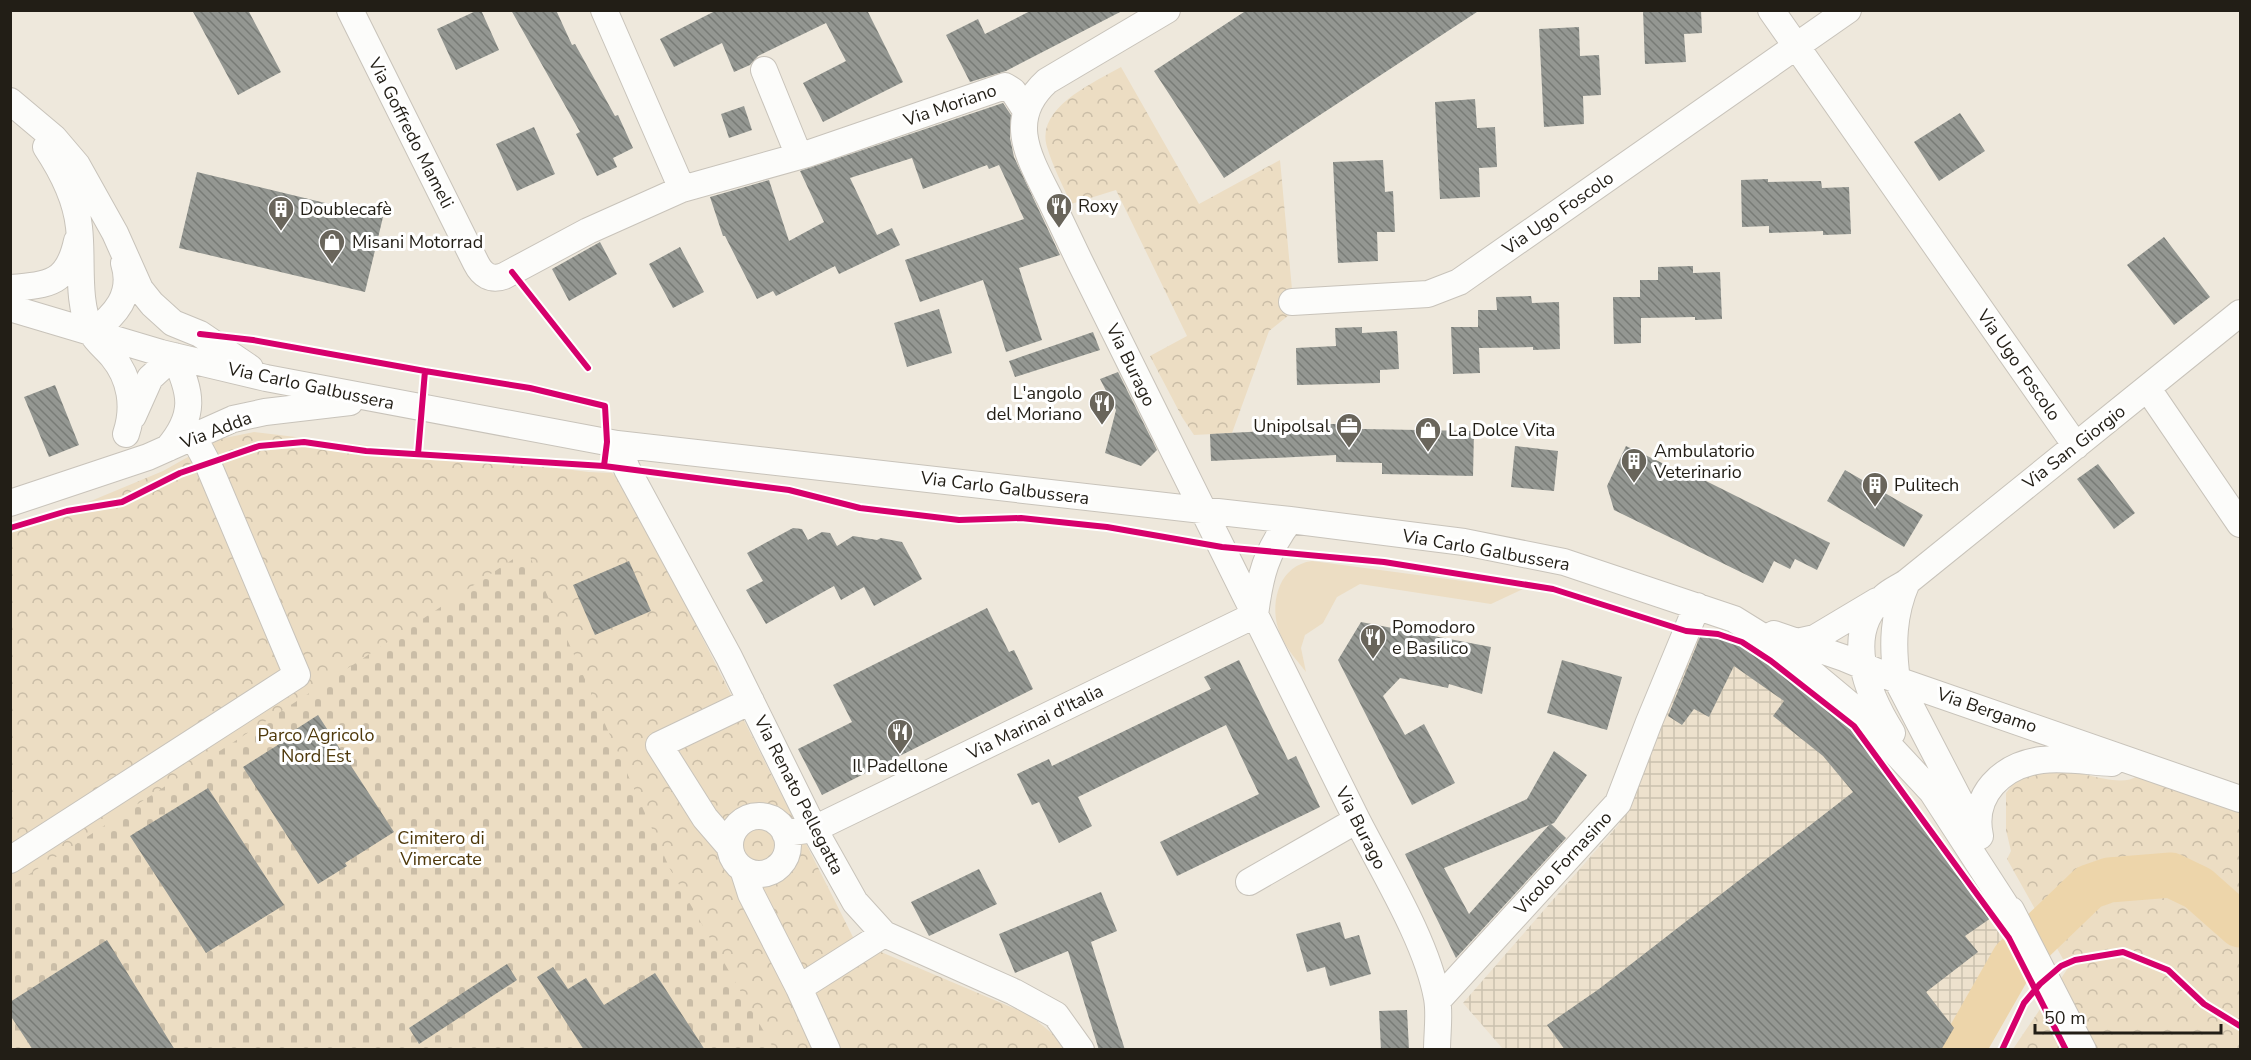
<svg xmlns="http://www.w3.org/2000/svg" width="2251" height="1060" font-family="'Nunito Sans',sans-serif">
<style>
.industrial{fill:url(#industrial-grid)}
.green{fill:#ecddc3}
.forest{fill:url(#forest-crowns)}
.cemetery{fill:url(#cemetery-stones)}
.lines{fill:none;stroke-linecap:round;stroke-linejoin:round}
.river{stroke:#edd5aa;stroke-width:45}
.building{fill:url(#building-back-hatch);fill-rule:evenodd}
.minor-casing{stroke:#c8c3ba;stroke-width:28}
.minor{stroke:#fcfcfa;stroke-width:26}
.cycleway-casing{stroke:#fff;stroke-width:10}
.cycleway{stroke:#d6006c;stroke-width:6}
.labels{text-anchor:middle;dominant-baseline:central;stroke-width:6;stroke-linejoin:round;paint-order:stroke}
.street-label{font-size:18px;fill:#221e16;stroke:#fff}
.poi-label{font-size:18px;fill:#221e16;stroke:#fff;text-anchor:start}
.park-label{font-size:18px;fill:#4e380a;stroke:#fff}
</style>
<defs>
<pattern id="industrial-grid" width="8" height="8" patternUnits="userSpaceOnUse" patternTransform="scale(1.5)"><rect width="8" height="8" fill="#ede1cd"/><path d="M0 4h8M4 0v8" fill="none" stroke="#cbc1af"/></pattern>
<pattern id="forest-crowns" width="20" height="18" patternUnits="userSpaceOnUse" patternTransform="scale(1.5)"><rect width="20" height="18" fill="#ecddc3"/><path d="M2 6a3 3 0 1 1 6 0M12 15a3 3 0 1 1 6 0" fill="none" stroke="#cabda7"/></pattern>
<pattern id="cemetery-stones" width="16" height="16" patternUnits="userSpaceOnUse" patternTransform="scale(1.5)"><rect width="16" height="16" fill="#ecddc3"/><path d="M2 7V4a2 2 0 0 1 4 0v3zM10 15v-3a2 2 0 0 1 4 0v3z" fill="#cabda7"/></pattern>
<pattern id="building-back-hatch" width="6" height="6" patternUnits="userSpaceOnUse" patternTransform="scale(1.5)"><rect width="6" height="6" fill="#949792"/><path d="M-1 5l2 2M0 0l6 6M5-1l2 2" fill="none" stroke="#787b76"/></pattern>
</defs>
<rect width="100%" height="100%" fill="#eee8dc"/>
<path class="industrial" d="M1719 635 1745 644 1853 730 2007 939 1941 1049H1503L1463 1003 1619 824 1699 637Z"/>
<path class="green" d="M1312 561 1523 589 1491 604 1360 584 1337 597 1323 623 1305 635 1301 648 1306 672C1295 658 1283 645 1278 628 1270 600 1280 565 1312 561Z"/>
<path class="forest" d="M1121 67 1199 204 1280 160 1294 311 1269 331 1232 433 1194 435 1182 417 1150 356 1187 336 1116 190 1071 204C1063 186 1053 167 1047 147 1035 108 1093 83 1121 67Z
M254 432 589 472 612 473 626 486 855 941 1030 1015 1054 1035 1063 1049 11 1050V529L74 508 163 471 220 439Z
M2061 768C2079 772 2122 788 2137 776L2240 812V1049H2013L2068 968 2007 859 2011 851 2006 830V793L2012 785 2029 773Z"/>
<path class="cemetery" d="M527 550 670 869 774 1049 11 1050V886L362 659Z"/>
<g class="lines">
<path class="river" d="M1962 1050 2014 959 2089 887 2109 880 2171 875 2198 888 2240 925"/>
</g>
<path class="building" d="M192 10H248L281 72 238 95Z
M478 10H481L499 50 456 70 437 29Z
M511 10H556L572 45 575 44 615 116 618 115 633 148 613 158 617 167 597 176 576 134 580 132Z
M717 10H867L903 82 823 122 803 83 846 61 826 23 758 56 750 65 734 72 722 43 674 67 660 39Z
M1032 10H1124L1006 71 970 82 946 35 978 19 985 34Z
M1247 10H1480L1224 178 1154 71Z
M1643 10H1701L1702 33 1684 34 1686 62 1645 64Z
M1579 27 1580 56 1599 55 1601 95 1583 96 1584 124 1544 127 1539 29Z
M1475 99 1477 128 1495 127 1497 167 1479 168 1480 197 1440 199 1435 102Z
M1003 103 1011 115 1010 138 1014 157 1060 255 1019 268 1042 340 1006 352 983 280 920 302 905 260 1024 219 999 165 989 169 987 165 923 189 912 158 850 178 877 235 892 228 900 245 839 274 835 266 776 296 773 291 757 299 725 236H723L710 197 769 180 789 241 824 222 800 171Z
M744 106 752 130 729 138 721 114Z
M1960 113 1985 151 1939 181 1914 142Z
M534 127 555 174 517 191 496 144Z
M1383 160 1385 192 1393 191 1395 232H1377L1378 261 1338 263 1333 162Z
M197 172 383 217 365 292 179 248Z
M1768 179V182L1821 181 1822 188 1849 187 1851 234 1823 235V231L1769 233V226L1742 227 1741 180Z
M2164 237 2210 297 2174 325 2127 265Z
M600 242 617 274 569 301 552 269Z
M680 247 704 292 673 308 649 264Z
M1693 266V273L1720 272 1722 319 1695 320V317L1641 318V343L1614 344 1613 297H1640V280H1658V267Z
M1531 296 1532 303 1559 302 1560 349 1533 350V347L1479 348 1480 373 1453 374 1451 327H1478V310H1497L1496 297Z
M939 309 952 353 907 367 894 323Z
M1362 327V333L1397 331 1399 369 1380 370V383L1297 385 1296 348 1336 346 1335 328Z
M1093 332 1100 350 1015 377 1009 361Z
M1118 372 1157 450 1141 466 1105 453 1116 410 1100 379Z
M55 385 79 445 49 457 24 397Z
M1308 424H1362V429L1474 431 1473 476 1382 474V463L1336 462V455L1211 461 1210 434 1308 429Z
M1515 446 1558 451 1554 491 1511 487Z
M1626 446 1679 471 1680 468 1830 543 1817 570 1795 559 1790 569 1774 561 1763 583 1614 510 1607 486Z
M2098 464 2135 513 2114 529 2077 479Z
M1845 470 1923 515 1904 547 1827 501Z
M793 528 802 529 808 540 822 532 830 533 837 546 853 536 877 540 881 538 902 542 922 579 874 606 864 587 841 600 834 586 766 624 746 590 763 581 747 553Z
M629 561 651 611 595 635 573 585Z
M987 608 1009 652 1014 650 1033 689 822 795 798 749 852 722 833 685Z
M1361 622 1491 647 1482 694 1449 684 1448 688 1400 678 1383 696 1405 735 1424 724 1455 783 1412 805 1338 660Z
M1719 635 1745 644 1853 730 1991 918 1965 936 1978 952 1926 992 1954 1028 1941 1050H1565L1547 1025 1599 989 1853 792 1823 756 1773 716 1784 701 1734 666 1709 717 1694 709 1682 725 1668 716 1700 637Z
M1239 660 1288 760 1296 756 1320 807 1177 876 1160 842 1259 794 1226 725 1078 797 1092 826 1059 843 1039 802 1032 805 1017 774 1049 759 1052 766 1211 689 1204 677Z
M1562 660 1622 677 1607 730 1547 713Z
M318 715 394 832 345 863 347 866 318 884 243 767 292 736 290 733Z
M1554 751 1587 775 1554 823 1551 824 1566 838 1456 958 1405 854 1527 799ZM1549 825 1469 914 1444 868Z
M208 788 284 905 206 953 130 836Z
M979 869 997 904 929 936 911 902Z
M1101 892 1117 931 1091 942 1125 1050H1099L1068 951 1015 973 999 934Z
M1340 922 1345 939 1359 935 1371 974 1330 986 1325 967 1307 972 1296 934Z
M107 940 175 1050H33L10 1015V1002Z
M507 964 517 980 419 1044 409 1028Z
M553 967 568 989 586 978 604 1005 655 973 705 1050H584L537 977Z
M1407 1010 1409 1050H1381L1379 1011Z"/>
<g class="lines">
<g class="minor-casing">
<path id="minor" d="M350 10 476 263C482 275 491 281 504 276L588 231 682 189 807 154 1005 86 1013 91 1026 111
M604 10 682 189
M1167 10 1047 81C1006 118 1028 156 1049 197 1059 218 1069 239 1079 260L1357 820C1383 871 1427 942 1437 998 1440 1014 1437 1033 1437 1050
M1771 10 2076 446
M764 70 799 156
M10 101 54 138 77 165 115 233 140 289 152 304 173 323 200 334 250 368
M46 147C62 171 76 198 79 227 83 261 76 300 91 332 96 341 106 349 112 356 131 379 135 407 126 434
M10 288C50 285 68 283 77 241
M1292 302 1428 294 1459 282 1848 10
M10 308 161 353 266 378 617 444 1290 520 1464 542 1564 562 1734 619 1763 637 1795 659 1855 709 1935 795
M92 333C115 315 134 295 124 263
M2148 389 2240 524
M133 416 150 378 174 356
M617 444 627 469 729 657 814 829 855 902 884 934 1014 992 1056 1015 1081 1050
M168 448C196 415 192 393 174 356
M10 503 148 457 233 419 265 412 350 402
M1907 582C1893 614 1892 645 1897 680L1975 830
M1255 615C1260 575 1266 552 1290 520
M1774 634 1844 658 1897 680 2240 799
M1797 642 1815 638 1877 601
M1892 733C1868 695 1841 632 1884 597 1890 591 1900 587 1907 582L2240 313
M1925 781 2019 926
M730 845a29 29 0 1 1 58 0a29 29 0 1 1-58 0Z
M785 833 814 829 1255 615
M1980 836C1971 795 2002 765 2042 760 2065 757 2090 762 2112 763
M730 847 705 818 659 745 751 701
M10 860 297 675 208 464 193 436
M743 869 751 894 799 988 827 1050
M1249 882 1357 820
M2011 910 2083 1050
M799 988 884 934
M1438 1000 1618 803 1649 722 1697 606"/>
</g>
<use href="#minor" class="minor"/>
<g class="cycleway-casing">
<path id="cycleway" d="M512 272 588 368
M200 334 253 340 425 371 418 454
M425 371 530 388 605 406 607 442 604 466
M10 528 67 511 122 502 180 473 259 446 304 442 366 451 604 466 789 490 860 508 959 520 1021 518 1107 527 1222 547 1384 562 1553 589 1686 631 1718 634 1742 642 1771 661 1854 726 2009 938 2066 1050
M2002 1050 2024 1003 2040 984 2061 966 2075 960 2123 952 2168 970 2204 1004 2240 1026"/>
</g>
<use href="#cycleway" class="cycleway"/>
</g>
<defs>
<g id="restaurant-pin" transform="scale(1.35)"><path d="M0 17L-7.5 6A9.5 9.5 0 1 1 7.5 6Z" fill="#69655b" stroke="#fff"/><path d="M-5-6h1v4h1v-4h1v4h1v-4h1v5L-1.5 .5V6h-2V.5L-5-1ZM5-6V6H3V1.5H1.5Q1.5-4 5-6Z" fill="#fff"/></g>
<g id="building-pin" transform="scale(1.35)"><path d="M0 17L-7.5 6A9.5 9.5 0 1 1 7.5 6Z" fill="#69655b" stroke="#fff"/><path d="M-4-6H4V6H1V3H-1V6H-4ZM-2.5-4.3h1.7v1.8h-1.7ZM.8-4.3h1.7v1.8H.8ZM-2.5-1h1.7V.8h-1.7ZM.8-1h1.7V.8H.8Z" fill="#fff"/></g>
<g id="shop-pin" transform="scale(1.35)"><path d="M0 17L-7.5 6A9.5 9.5 0 1 1 7.5 6Z" fill="#69655b" stroke="#fff"/><path d="M-5-2.5h2.3a2.7 3.5 0 0 1 5.4 0H5L5.5 6h-11ZM-1.5-2.5h3a1.5 2.3 0 0 0-3 0Z" fill="#fff"/></g>
<g id="office-pin" transform="scale(1.35)"><path d="M0 17L-7.5 6A9.5 9.5 0 1 1 7.5 6Z" fill="#69655b" stroke="#fff"/><path d="M-6-3h4V-5.5h4V-3h4V5H-6ZM-1-4.5V-3h2v-1.5ZM-6 0V1H6V0Z" fill="#fff"/></g>
</defs>
<g fill-rule="evenodd">
<use href="#restaurant-pin" x="1059" y="206"/>
<use href="#building-pin" x="281" y="209"/>
<use href="#shop-pin" x="332" y="242"/>
<use href="#restaurant-pin" x="1102" y="403"/>
<use href="#office-pin" x="1349" y="426"/>
<use href="#shop-pin" x="1428" y="430"/>
<use href="#building-pin" x="1634" y="461"/>
<use href="#building-pin" x="1875" y="485"/>
<use href="#restaurant-pin" x="1373" y="637"/>
<use href="#restaurant-pin" x="900" y="732"/>
</g>
<g class="labels">
<g class="street-label">
<text transform="translate(950 105) rotate(-19)">Via Moriano</text>
<text transform="translate(411 133) rotate(63)">Via Goffredo Mameli</text>
<text transform="translate(1558 213) rotate(-35)">Via Ugo Foscolo</text>
<text transform="translate(1131 365) rotate(64)">Via Burago</text>
<text transform="translate(2019 365) rotate(55)">Via Ugo Foscolo</text>
<text transform="translate(311 386) rotate(12)">Via Carlo Galbussera</text>
<text transform="translate(216 430) rotate(-21)">Via Adda</text>
<text transform="translate(2074 447) rotate(-38)">Via San Giorgio</text>
<text transform="translate(1005 488) rotate(7)">Via Carlo Galbussera</text>
<text transform="translate(1486 550) rotate(10)">Via Carlo Galbussera</text>
<text transform="translate(1987 710) rotate(19)">Via Bergamo</text>
<text transform="translate(1035 722) rotate(-26)">Via Marinai d'Italia</text>
<text transform="translate(799 795) rotate(63)">Via Renato Pellegatta</text>
<text transform="translate(1361 828) rotate(63)">Via Burago</text>
<text transform="translate(1563 863) rotate(-47)">Vicolo Fornasino</text>
</g>
<g class="poi-label">
<text x="1078" y="206">Roxy</text>
<text x="300" y="209">Doublecafè</text>
<text x="352" y="242">Misani Motorrad</text>
<text x="1082" y="393" text-anchor="end">L'angolo<tspan x="1082" dy="21">del Moriano</tspan></text>
<text x="1330" y="426" text-anchor="end">Unipolsal</text>
<text x="1448" y="430">La Dolce Vita</text>
<text x="1654" y="451">Ambulatorio<tspan x="1654" dy="21">Veterinario</tspan></text>
<text x="1894" y="485">Pulitech</text>
<text x="1392" y="627">Pomodoro<tspan x="1392" dy="21">e Basilico</tspan></text>
<text x="900" y="766" text-anchor="middle">Il Padellone</text>
</g>
<g class="park-label">
<text x="316" y="735">Parco Agricolo<tspan x="316" dy="21">Nord Est</tspan></text>
<text x="441" y="838">Cimitero di<tspan x="441" dy="21">Vimercate</tspan></text>
</g>
</g>
<rect width="2251" height="1060" fill="none" stroke="#221e16" stroke-width="24"/>
<path d="M2035 1024v9h186v-9" fill="none" stroke="#221e16" stroke-width="3"/>
<text x="2044" y="1024" font-size="18" fill="#221e16" stroke="#ffffff" stroke-width="4.5" paint-order="stroke">50 m</text>
</svg>
